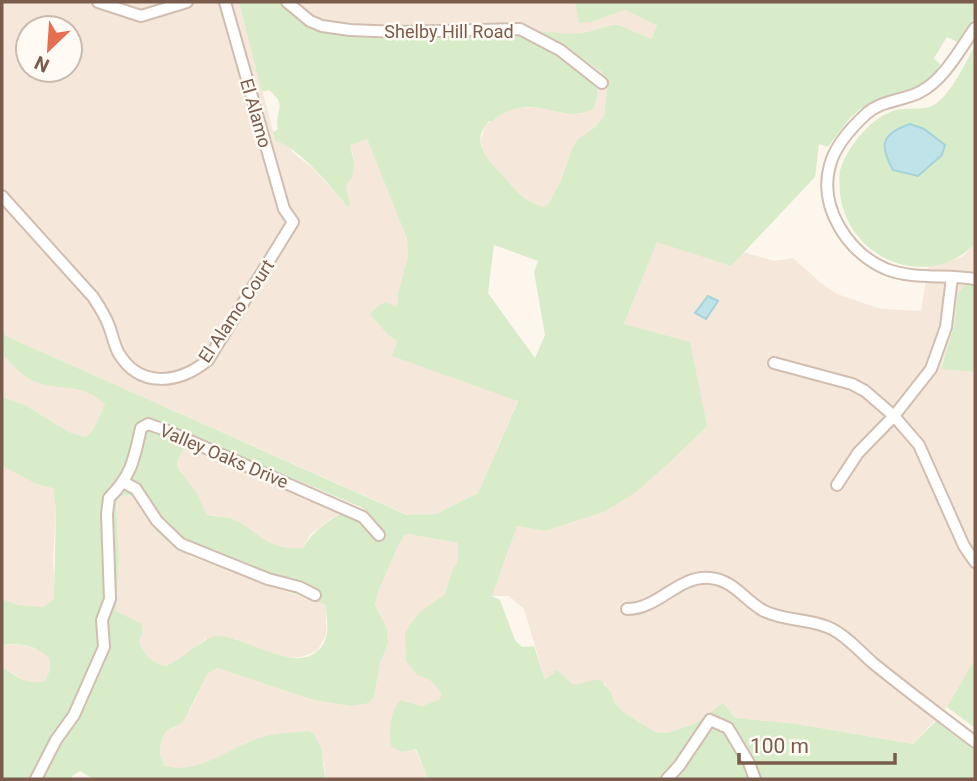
<svg xmlns="http://www.w3.org/2000/svg" width="977" height="781" font-family="Roboto,sans-serif">
<style>
.residential{fill:#f5e8da;fill-rule:evenodd}
.green{fill:#d8ecc9;fill-rule:evenodd}
.water{fill:#bfe3e8;stroke:#a5d3da;stroke-width:2}
.lines{fill:none;stroke-linecap:round;stroke-linejoin:round}
.minor-casing{stroke:#d1beb0;stroke-width:14}
.minor{stroke:#fff;stroke-width:10}
.labels{text-anchor:middle;dominant-baseline:central;stroke-width:5;stroke-linejoin:round;paint-order:stroke}
.street-label{font-size:18px;fill:#7a5c4d;stroke:#fffaf3}
</style>
<rect width="100%" height="100%" fill="#fdf6ec"/>
<path class="residential" d="M2 2H239L275 139 288 145 294 154 313 168 347 206 350 203 346 186 353 154 349 145 367 139 407 239 408 257 397 297 398 303 395 307 388 335 398 341 393 356 518 400 478 493 436 514 408 515 6 336 2 331ZM28 28H70V70H28Z
M280 2H575L579 22H592L625 10 657 24 651 39 619 25H612L587 32 569 34 539 32 601 71 608 83 604 116 594 128 578 139 572 148 560 183 548 204 544 207 529 203 511 189 506 180 487 160 482 151 481 141 485 125 512 108 543 107 560 113 583 114 466 37H375L336 33 316 29 307 25Z
M657 241 731 266 743 252 774 261 793 258 821 283 837 294 881 309 921 311 928 267 962 257 975 244V285L958 293 954 326 941 368 975 372V658L947 707 913 744 797 724 735 718 723 703 694 724 667 733 655 732 623 712 614 702 605 683 572 684 562 677 545 680 524 609 509 596H492L517 526 545 531 604 512 624 325Z
M2 354 25 376 42 384 72 386 92 393 105 404 93 430 86 437 69 432 25 405 2 397Z
M185 447 309 497 344 512 330 519 310 535 303 548 287 550 269 543 226 517 207 515 177 467V461Z
M2 466 36 484 53 487 56 511 53 562 55 588 54 599 43 607 18 605 2 599Z
M123 495 132 496 191 557 214 564 266 585 326 604V636L317 651 301 657H287L264 651 235 639H205L188 654 165 666 155 663 143 654 139 642 143 632 142 624 116 611 119 560 116 501Z
M408 534 458 543 457 564 452 570 445 594 411 623 417 675 430 679 441 692 440 699 422 706 401 700 402 752 415 749 428 779H325L324 763 278 734 249 741 213 760 194 767 177 769 165 766 160 756 161 742 166 731 175 727 191 708 208 673 219 668 313 700 350 706 374 697 380 664 388 643 387 628 375 605 378 592 398 546 404 536Z
M2 645H23L41 650 49 658 50 670 45 681 35 684 25 681 2 667Z"/>
<path class="green" d="M239 2H280C290 12 300 22 313 28 346 42 430 39 467 37 482 36 501 31 515 33 539 36 578 68 597 83V98L593 109C559 127 534 87 491 122L489 121C468 144 490 161 505 178 516 192 525 202 544 207L548 204 560 183 572 148 578 139 594 128 604 116 608 83 601 71 538 31 569 34 587 32 612 25H619L651 39 657 25 625 10 592 22 579 23 575 2H975V17L957 42 947 37 934 58 940 64C936 73 930 79 922 87L861 108 850 118 828 147 819 144 815 177 731 266 657 242 624 324 690 342 707 426 670 462 636 492 604 512 545 531 517 526 492 596 500 600 515 640 522 647 534 646 545 680 557 670 572 684C582 685 588 679 600 680L611 692 614 702 623 712 655 732 667 733 694 724 723 703 735 718 797 724 913 744 936 721 975 751V779H428L416 749 402 752 391 746C389 732 390 709 401 700L422 706 440 699 441 692 430 680 417 675 406 661 405 634 411 623 420 612 445 594 452 570 457 564 458 543 408 534 404 536 398 546 378 592 375 605 387 628 388 643 380 664 374 697 369 703 350 706 313 700 218 668 208 673 183 722 166 731 161 742 160 756 165 766C200 775 227 748 259 738 274 733 292 733 308 731L313 733 321 747 325 779H93L80 771 72 776 73 779H2V667C16 676 27 686 45 681L50 670 49 658C36 645 20 643 2 645V599L18 605 43 607 54 599 56 511 53 488 36 484 2 466V397L25 405 69 432 86 437 93 430 105 404C80 383 71 391 42 384 25 380 14 366 2 354V331L6 336 407 515 436 514 478 493 518 401 392 356 397 341 388 335 370 314 379 305 386 302 395 307 398 303 397 297 408 257 407 239 367 139 350 145 354 164 352 177 346 186 350 203 348 207C326 182 305 153 275 140L273 132 278 129C274 108 289 107 269 90L262 92ZM494 245 538 261 534 272 545 335 535 358 488 293ZM154 420 363 508 381 528 373 534 364 524 344 512C327 521 313 531 303 548 266 552 259 530 230 518 223 516 215 517 207 515L196 492 177 467V461L185 447 156 433ZM123 495 132 496 156 531 178 551 326 605C326 614 329 629 326 638 308 685 246 634 216 636 204 637 182 660 165 666 151 662 144 656 139 642L143 632 142 624 116 611 119 560 116 501Z
M975 46V244C927 292 847 259 840 193 840 185 838 175 841 167 850 143 874 114 900 109 910 108 923 110 932 106 951 96 964 64 975 46ZM924 129 944 145 942 155 918 176 893 170Z
M974 284 975 372 941 369 954 326 958 293 965 285Z
M975 658V728L947 707Z"/>
<path class="water" d="M910 124 924 129 945 145 942 155 918 176 893 170C879 145 881 134 910 124Z
M708 296 718 301 706 319 695 313Z"/>
<g class="lines">
<g class="minor-casing">
<path id="minor" d="M98 2 141 16 187 2
M287 2 310 21 322 26 350 30 398 32 520 29 560 50 602 83
M975 28C960 49 944 80 920 92 903 101 881 100 866 114 852 127 835 146 830 165 818 207 848 253 886 269 914 280 946 274 975 279
M2 196 93 297C99 306 105 315 109 326 112 334 114 344 118 352 139 389 179 384 208 360L293 222 284 209 225 2
M774 363 852 384 865 391 894 416 919 445 964 546 975 562
M125 483 136 489 157 521 181 544 268 579 299 587 315 595
M837 485 858 453 894 416 931 369 946 327 952 277
M627 609C659 609 678 575 710 578 734 580 745 601 764 611 786 622 811 618 832 629 848 637 859 651 873 663 906 690 941 716 975 742
M36 779 56 740 74 715 104 647 102 620 110 599 107 514 109 498C132 475 134 459 141 428L148 424 165 430 363 517 379 535
M667 779 679 766 710 720 728 728 749 763 755 779"/>
</g>
<use href="#minor" class="minor"/>
</g>
<g class="labels">
<g class="street-label">
<text x="449" y="31">Shelby Hill Road</text>
<text transform="translate(256 113) rotate(74)">El Alamo</text>
<text transform="translate(236 311) rotate(-56)">El Alamo Court</text>
<text transform="translate(224 456) rotate(23)">Valley Oaks Drive</text>
</g>
</g>
<rect width="977" height="781" fill="none" stroke="#7a5c4d" stroke-width="7"/>
<g transform="translate(49 49) rotate(205)"><circle r="33" fill="#fffaf3" stroke="#cabbb1" stroke-width="2"/>
<path d="M0-5L12 26L0 18L-12 26Z" fill="#e76f51"/>
<text y="-10" font-size="19" font-weight="bold" text-anchor="middle" fill="#7a5c4d">N</text>
</g>
<path d="M739 753v10h156v-10" fill="none" stroke="#7a5c4d" stroke-width="3.5"/>
<text x="750" y="753" font-size="21" fill="#7a5c4d" stroke="#fffaf3" stroke-width="5" paint-order="stroke">100 m</text>
</svg>
